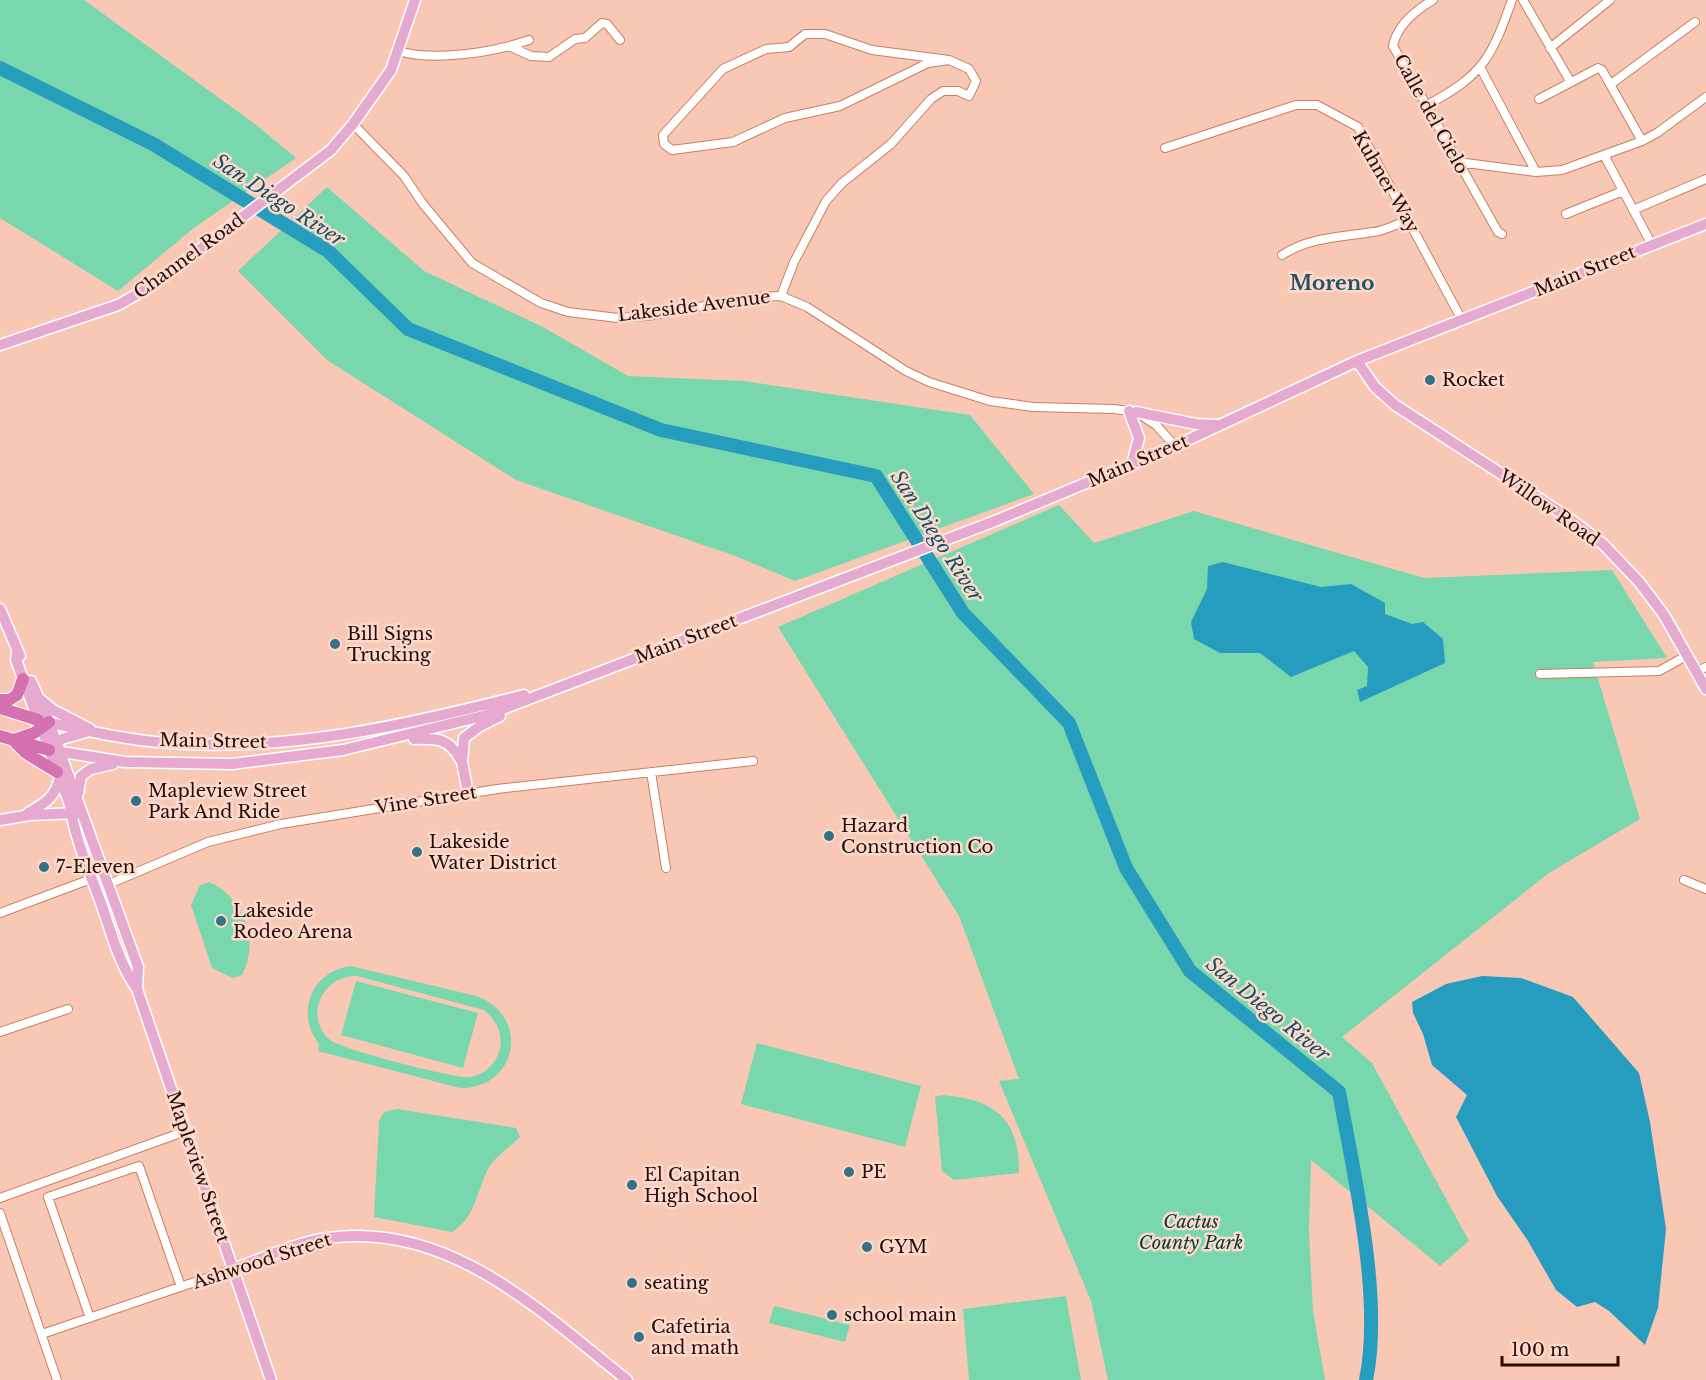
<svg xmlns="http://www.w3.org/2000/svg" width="1706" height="1380" font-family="'Libre Baskerville',serif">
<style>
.green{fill:#78d7ac;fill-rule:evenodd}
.water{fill:#269cbe}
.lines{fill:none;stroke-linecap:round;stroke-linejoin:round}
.river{stroke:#269cbe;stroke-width:14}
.minor-casing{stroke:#c97f60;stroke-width:10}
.major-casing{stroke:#fff;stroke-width:13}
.highway-casing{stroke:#fff;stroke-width:14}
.minor{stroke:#fff;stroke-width:8}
.major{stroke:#e6aad0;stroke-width:10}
.highway{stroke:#d571b1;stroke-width:12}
.poi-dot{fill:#327186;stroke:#fbdacd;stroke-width:2}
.labels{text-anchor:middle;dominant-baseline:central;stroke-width:5;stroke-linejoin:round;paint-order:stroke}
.street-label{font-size:18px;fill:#280c03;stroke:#fbdacd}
.poi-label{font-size:18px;fill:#280c03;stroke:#fbdacd;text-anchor:start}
.park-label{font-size:18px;font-style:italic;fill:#09412c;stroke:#fbdacd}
.water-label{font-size:20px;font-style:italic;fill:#145164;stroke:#fbdacd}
.neighbourhood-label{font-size:20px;font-weight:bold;fill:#205363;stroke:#fbdacd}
</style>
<rect width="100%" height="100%" fill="#f9c8b5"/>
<path class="green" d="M0 0H84L255 124 296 158 195 227 118 291 0 218Z
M327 187 424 271 543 327 628 376 744 381 970 415 1034 494 795 581 738 557 516 480 327 360 238 271Z
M1059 505 1094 543 1194 511 1424 578 1612 570 1667 658 1593 662 1640 819 1549 873 1342 1037 1372 1063 1469 1241 1440 1266 1311 1160 1309 1232 1313 1311 1325 1380H1108L1091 1301 999 1081 1019 1079 959 916 778 627Z
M209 882C244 897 260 941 242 975L233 978 212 968 191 905 200 885Z
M351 966 476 996C531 1015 518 1089 460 1088L318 1051 319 1044C295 1014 311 971 351 966ZM357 976 484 1010C498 1021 505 1038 498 1055 493 1066 483 1075 471 1077 457 1080 341 1049 330 1040 303 1016 323 975 357 976Z
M356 981 478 1013 463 1068 341 1035Z
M757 1043 921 1086 905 1147 741 1104Z
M942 1095C995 1099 1020 1119 1019 1173L954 1180 942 1171 935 1097Z
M397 1109 516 1128 520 1137C511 1146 496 1156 489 1167 477 1189 476 1218 452 1232L374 1217 379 1121 384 1112Z
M1066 1296 1081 1380H969L963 1309Z
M774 1306 850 1325 845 1342 769 1323Z"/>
<path class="water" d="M1223 562 1321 587 1351 584 1385 603V614L1412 624 1423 622 1443 639 1445 663 1360 702 1357 690 1367 686 1368 667 1354 651 1291 677 1260 653H1220L1194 639 1191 622 1207 589 1208 566Z
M1482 976 1521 978 1573 997 1639 1073 1650 1122 1666 1229 1658 1308 1645 1345 1609 1311 1595 1302 1577 1307 1556 1290 1528 1241 1497 1196 1456 1117 1467 1095 1432 1065 1423 1034 1413 1013 1412 1002 1446 984Z"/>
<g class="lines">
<path class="river" d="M0 68 153 144 328 251 408 329 661 430 876 476 963 613 1069 723 1126 868 1190 971 1339 1092C1354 1175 1383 1298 1366 1380"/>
<g class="minor-casing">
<path id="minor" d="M1433 0C1416 10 1397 25 1393 46L1498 232 1502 234
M1523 0 1570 81
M511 47 531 56 549 57 575 39 585 38 602 23 607 24 620 40
M1550 48 1610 0
M399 51C433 62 495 52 529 40
M1481 69 1536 172
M1611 84 1695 22
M1539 99 1598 68 1602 70 1642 141
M1427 105C1483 75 1491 59 1512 0
M353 124 404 176 423 204 472 263 541 303 568 312 618 318 647 316 756 297 781 296 807 307 906 371 929 382 990 401 1033 407 1114 409 1136 412 1156 425 1175 446
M1165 148 1296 105H1317L1358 127 1462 320
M1604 155 1652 245
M1458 162 1536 172 1562 170 1642 141 1657 133 1706 97
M1633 210 1706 179
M1566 214 1623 191
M1282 255C1310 237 1341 237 1373 232 1384 231 1397 224 1408 220
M781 296 794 262 826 201 842 183 891 144 931 99 943 91H958L969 96 976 81 969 69 949 60 928 63 840 106 785 118 733 142 672 150 664 144 663 135 723 69 766 49 789 47 805 34H825L872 50 949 60
M1697 671 1706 667
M1540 674 1659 671 1688 655
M651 772 666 868
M1684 880 1706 889
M109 884 208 842 281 824 497 789 753 761
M0 913 91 879
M0 1032 68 1009
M0 1198 186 1131
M0 1213 57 1380
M90 1318 48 1197 139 1166 181 1287
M42 1334 233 1269"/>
</g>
<g class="major-casing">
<path id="major" d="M0 345 118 305 150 287 331 150 353 124 391 70 415 0
M1357 361 1375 387 1395 405 1566 516 1603 544 1640 583 1664 615 1706 689
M1129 411 1139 438 1132 464
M1136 412 1196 424 1216 425
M0 609 20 656
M17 652 16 660 70 805C75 839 89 871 101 903 111 932 119 963 137 989L271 1380
M31 681 49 722 138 967 137 989
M40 699 53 710 90 729
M42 721C84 730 125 740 168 743 289 752 407 725 524 695
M414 739C436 738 449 738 460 759
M51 748 62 739 86 732
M49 750 125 762 232 764 343 750 487 715 995 521 1175 446 1357 361 1706 224
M468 793 462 762 464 738 480 726 500 716
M78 794 81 776 91 769 113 764
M28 813C45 803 54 799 60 778
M0 820 30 815 77 813
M233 1269C263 1259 296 1242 328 1238 449 1221 540 1311 627 1380"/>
</g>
<g class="highway-casing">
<path id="highway" d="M0 700H9L17 695 23 679
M0 708 38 720
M0 736 49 750
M13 740 26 753 57 772
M14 740 34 733 49 722"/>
</g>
<use href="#minor" class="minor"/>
<use href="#major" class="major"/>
<use href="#highway" class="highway"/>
</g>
<g class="poi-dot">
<circle cx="1430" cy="380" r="6"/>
<circle cx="335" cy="644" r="6"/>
<circle cx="136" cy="801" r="6"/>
<circle cx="829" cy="836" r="6"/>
<circle cx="417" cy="852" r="6"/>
<circle cx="44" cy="867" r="6"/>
<circle cx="221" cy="921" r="6"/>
<circle cx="849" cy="1172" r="6"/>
<circle cx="632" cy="1185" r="6"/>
<circle cx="867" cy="1247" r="6"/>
<circle cx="632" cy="1283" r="6"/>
<circle cx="832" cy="1315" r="6"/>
<circle cx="639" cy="1337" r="6"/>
</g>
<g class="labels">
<g class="street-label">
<text transform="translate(1431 114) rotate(61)">Calle del Cielo</text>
<text transform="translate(1386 182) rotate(60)">Kuhner Way</text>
<text transform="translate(189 256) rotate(-36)">Channel Road</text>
<text transform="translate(1585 271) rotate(-22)">Main Street</text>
<text transform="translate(694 306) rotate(-7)">Lakeside Avenue</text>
<text transform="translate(1138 461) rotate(-23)">Main Street</text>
<text transform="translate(1549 508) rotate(35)">Willow Road</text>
<text transform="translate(686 639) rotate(-21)">Main Street</text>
<text transform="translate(213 741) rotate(1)">Main Street</text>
<text transform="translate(426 800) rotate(-9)">Vine Street</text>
<text transform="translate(198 1167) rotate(71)">Mapleview Street</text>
<text transform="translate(262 1261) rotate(-18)">Ashwood Street</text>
</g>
<g class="poi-label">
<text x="1442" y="380">Rocket</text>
<text x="347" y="634">Bill Signs<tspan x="347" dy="21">Trucking</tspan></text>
<text x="148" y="791">Mapleview Street<tspan x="148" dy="21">Park And Ride</tspan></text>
<text x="841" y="826">Hazard<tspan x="841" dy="21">Construction Co</tspan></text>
<text x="429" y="842">Lakeside<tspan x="429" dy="21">Water District</tspan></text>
<text x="56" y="867">7-Eleven</text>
<text x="233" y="911">Lakeside<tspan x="233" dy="21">Rodeo Arena</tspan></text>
<text x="861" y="1172">PE</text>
<text x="644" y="1175">El Capitan<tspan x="644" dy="21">High School</tspan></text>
<text x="879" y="1247">GYM</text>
<text x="644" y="1283">seating</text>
<text x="844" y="1315">school main</text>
<text x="651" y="1327">Cafetiria<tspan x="651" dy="21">and math</tspan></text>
</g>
<g class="park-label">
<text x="1191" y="1222">Cactus<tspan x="1191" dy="21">County Park</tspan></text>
</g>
<g class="water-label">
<text transform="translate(279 200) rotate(33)">San Diego River</text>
<text transform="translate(937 536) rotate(57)">San Diego River</text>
<text transform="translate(1268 1009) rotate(39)">San Diego River</text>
</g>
<g class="neighbourhood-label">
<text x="1332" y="283">Moreno</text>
</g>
</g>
<path d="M1502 1356v9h116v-9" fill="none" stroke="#280c03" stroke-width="3"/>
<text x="1511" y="1356" font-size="18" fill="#280c03" stroke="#fbdacd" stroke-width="4.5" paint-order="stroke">100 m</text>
</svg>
